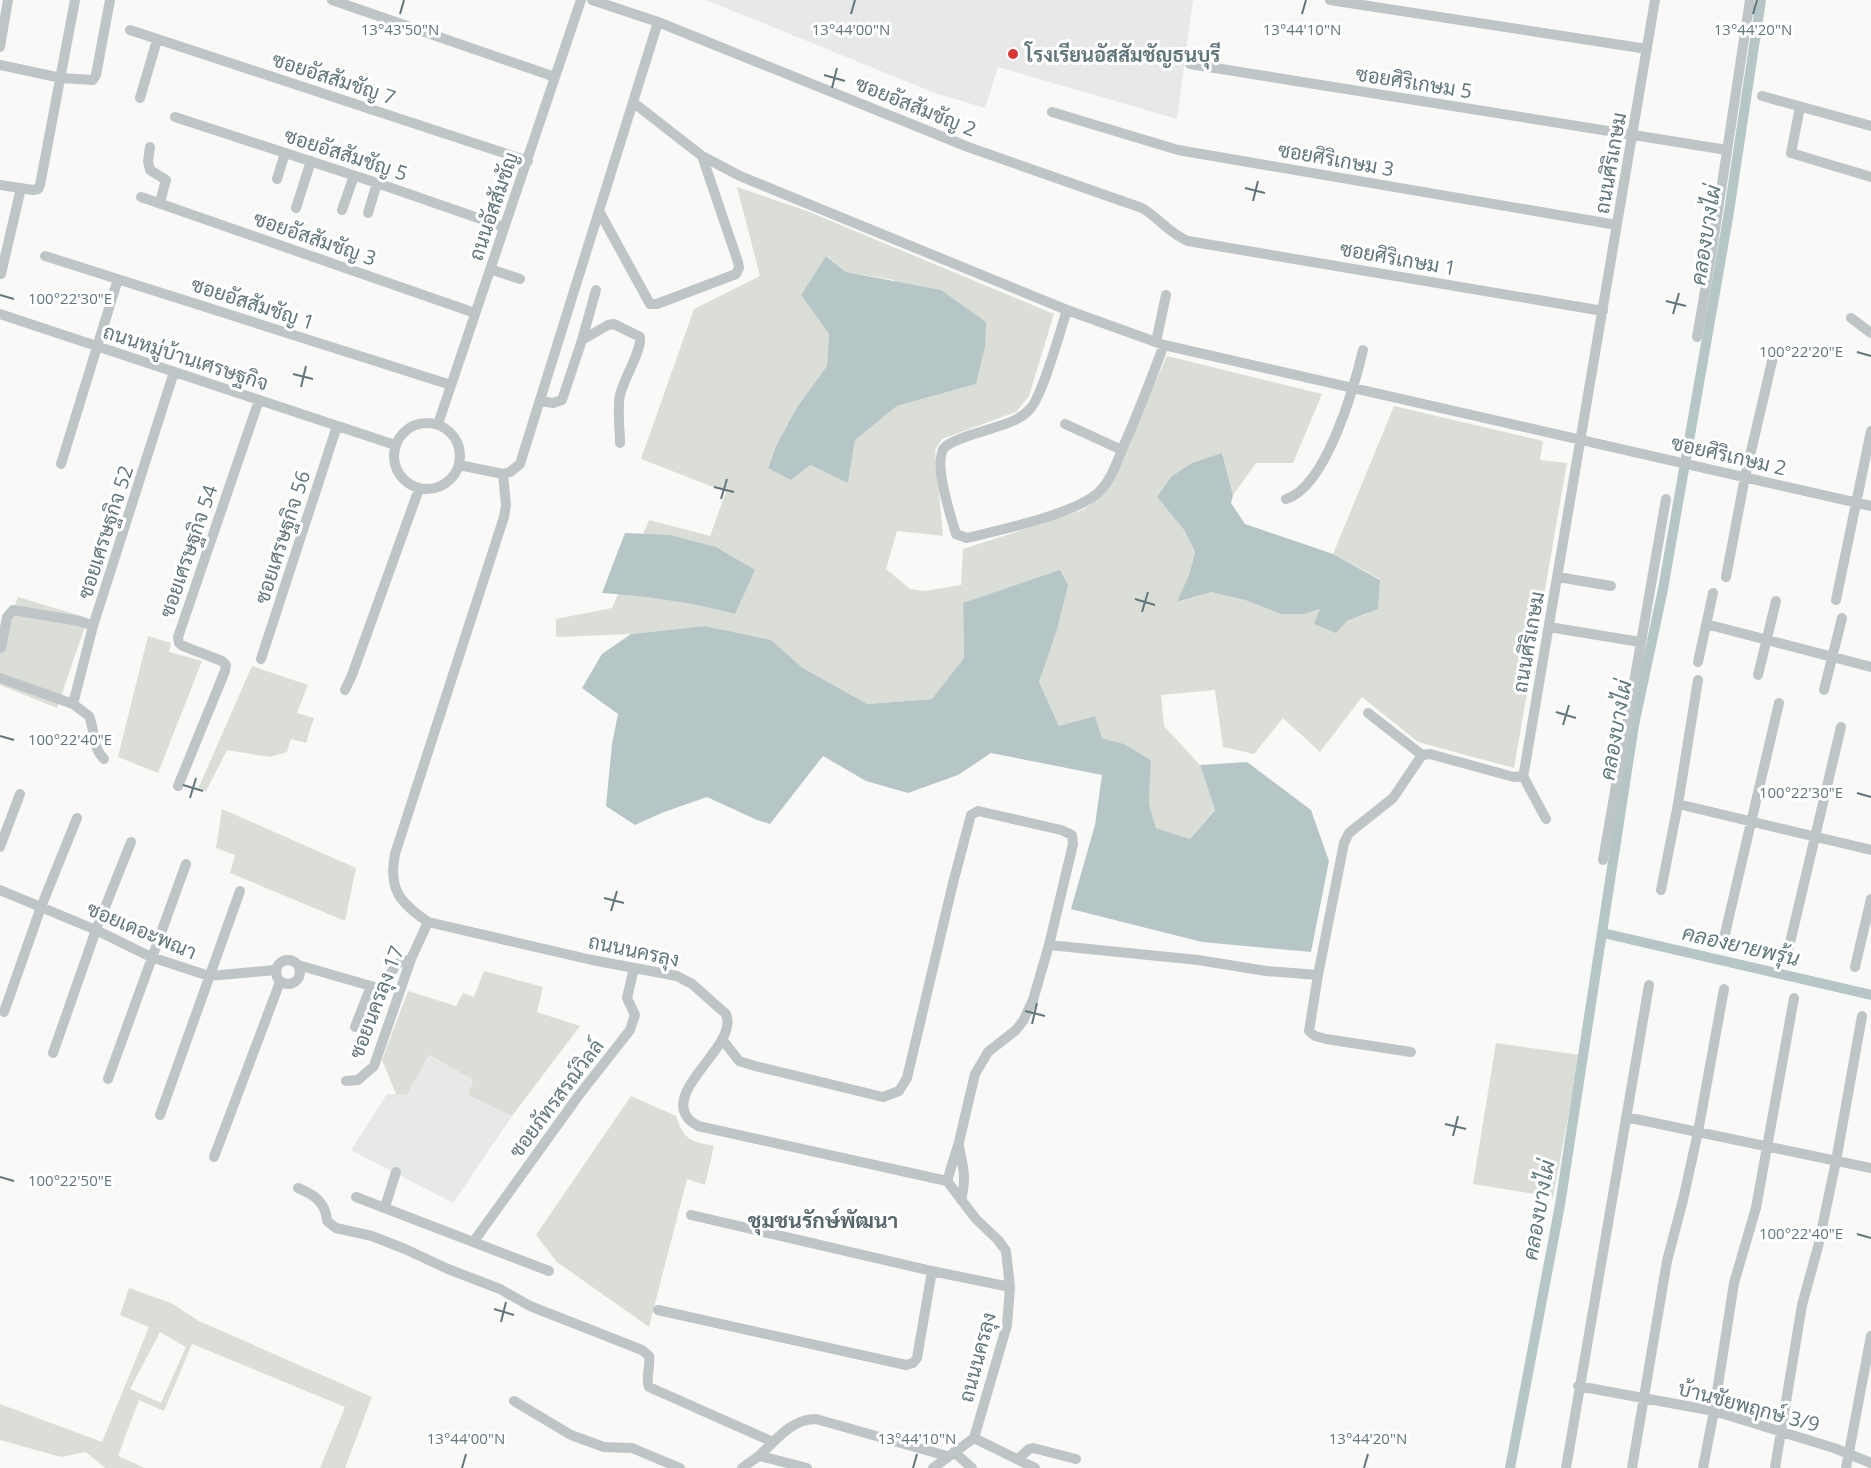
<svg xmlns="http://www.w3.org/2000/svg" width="1871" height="1468" font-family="'Open Sans',Sarabun,sans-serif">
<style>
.built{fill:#e7e9e8}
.green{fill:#dbded7;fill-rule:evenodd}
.water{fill:#b6c6c7}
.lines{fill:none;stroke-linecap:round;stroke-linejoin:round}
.canal{stroke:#b6c6c7;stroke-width:10}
.minor{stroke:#bec5c7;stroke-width:10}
.ticks{fill:none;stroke:#61767b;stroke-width:2}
.poi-dot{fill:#dc3535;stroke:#fff;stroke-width:2}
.labels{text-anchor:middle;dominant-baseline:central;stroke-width:6;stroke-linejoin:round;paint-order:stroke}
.poi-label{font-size:20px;font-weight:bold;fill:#61767b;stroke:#fff;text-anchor:start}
.street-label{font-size:20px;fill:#61767b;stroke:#fff}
.water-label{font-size:21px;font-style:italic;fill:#60797b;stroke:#fff}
.neighbourhood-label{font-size:21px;font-weight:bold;fill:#57686c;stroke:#fff}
.ticks-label{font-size:15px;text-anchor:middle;fill:#61767b;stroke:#fff;stroke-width:6;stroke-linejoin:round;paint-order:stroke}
</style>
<rect width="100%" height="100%" fill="#f9f9f7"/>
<path class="built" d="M706 0H1193L1177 119 998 67 985 108 935 93Z
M428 1055 473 1080 468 1095 512 1116 453 1203 351 1150 387 1094H407Z"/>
<path class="green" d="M737 187 807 211 1054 314 1029 396 1016 412 942 439 935 450 943 536 897 531 886 569 910 589 925 591 961 585 963 549 1083 510 1106 492 1167 356 1322 394 1293 463H1256L1233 495 1222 453 1157 497 1184 530 1195 552 1189 575 1178 602 1211 592 1245 600 1281 614 1321 609 1347 621 1367 614 1380 579 1333 554 1394 406 1543 441 1540 460 1567 463 1514 768 1418 742 1362 697 1320 752 1283 718 1254 754 1223 747 1215 690 1161 695 1164 726 1200 765 1215 809 1190 839 1156 828 1149 804 1151 760 1124 744 1102 738 1095 716 1059 726 1039 682 1056 633 963 603 964 658 933 699 867 704 803 668 771 640 705 626 631 634 556 637V619L612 608 649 520 710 536 726 492 641 459 694 309 760 276ZM827 256 846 272 894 280 976 384 897 406 855 440 848 483 810 465 768 467 776 446 797 407 827 366 829 334 801 295Z
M18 597 88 618 57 708 0 685V647Z
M148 636 171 643 169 652 202 661 158 773 118 757Z
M252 666 308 685 297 713 314 718 306 743 291 739 287 752 270 757 227 750 206 791 198 789Z
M222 809 356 868 345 921 230 873 235 855 216 848Z
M484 971 543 987 537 1012 580 1026 512 1116 468 1095 473 1080 429 1055 407 1094H396L382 1060 408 991 456 1006 463 993 474 997Z
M1496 1043 1580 1055 1553 1197 1473 1184Z
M631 1096 676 1116C684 1140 690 1141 714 1146L705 1185 687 1179 649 1327 557 1262 536 1235Z
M129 1288 171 1303 199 1321 372 1397 345 1468H320L345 1407 192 1344 164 1411 139 1400 118 1456 145 1468H105L86 1452 61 1457 0 1440V1404L102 1442 149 1327 120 1315ZM160 1332 186 1347 161 1403 130 1389Z"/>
<path class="water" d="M826 256 846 272 941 290 986 322 985 346 976 384 897 406 855 440 848 483 810 465 791 480 768 468 776 446 797 407 827 366 829 334 801 295Z
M1222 453 1233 495 1231 503 1245 524 1333 554 1380 580 1378 609 1347 621 1336 633 1314 624 1320 609 1303 614H1281L1245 600 1211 592 1177 602 1189 575 1195 552 1184 530 1157 497 1172 476 1192 463Z
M625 533 670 535 716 547 755 570 735 614C691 602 647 596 602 593Z
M1060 570 1068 585 1056 633 1039 682 1059 726 1095 716 1102 738 1124 744 1151 760 1149 804 1156 828 1190 839 1215 810 1200 765 1247 762 1311 810 1329 861 1311 952 1202 942 1071 909 1095 825 1102 775 991 753 958 775 908 793 866 781 823 756 770 824 757 820 707 797 664 812 635 825 606 806 612 744 618 714 582 688 602 654 631 634 705 626 771 640 803 668 867 704 932 699 964 658 963 603Z"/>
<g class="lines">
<path class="canal" d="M1603 933 1871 995
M1510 1468 1560 1205 1634 725 1663 589 1728 218 1761 0"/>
<path class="minor" d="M332 0 555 77
M592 0 658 22 968 147 1142 208C1159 218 1170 234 1188 241L1603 311
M1330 0 1647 49
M130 30 528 161
M0 47 8 0
M1190 64 1727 150
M0 65 61 78 93 80 96 75 110 0
M1762 96 1871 126
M140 98 157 40
M634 103 702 156 740 176 1067 310 1164 345 1871 506
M1800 107 1791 153 1871 177
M1052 112 1178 150 1617 225
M175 117 377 183 504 227
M150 147 148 161 150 170 166 180 160 202
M277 179 285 153
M0 185 33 190 38 189 40 185 75 0
M141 197 475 313
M296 208 311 161
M342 210 354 176
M599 211 650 304H657L736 274 739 268 738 262 702 156
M368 213 377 183
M45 256 451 385
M490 269 520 279
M1 274 21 188
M1067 310C1060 331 1043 395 1030 409 1020 420 1006 424 993 428 979 433 959 437 946 446 931 458 951 517 956 534L967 538C999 530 1077 514 1100 491 1111 480 1117 462 1123 447 1138 414 1151 379 1164 345
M0 314 395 445
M1851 318 1871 333
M1697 337 1711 256 1750 0
M582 340 596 290
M1156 342 1166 295
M540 401 553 403 562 400 582 340 608 325 614 324 640 337C642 350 624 378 620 395 617 410 620 428 620 443
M394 456a33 33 0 1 1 66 0a33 33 0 1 1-66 0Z
M438 424 581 0
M1065 424 1122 450
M61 464 118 279
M459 465 503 474 510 472 520 464 658 22
M503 474 506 505 504 517 395 854C388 889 400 903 428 922L592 960 677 976 692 984 726 1014C739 1045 666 1087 687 1117 689 1121 694 1123 698 1126L947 1181 976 1219 998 1240 1006 1251 1010 1287 1007 1325 974 1438 933 1468
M1286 499C1326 487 1354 388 1363 350
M1558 577 1611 586
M1726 577 1745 477 1774 353
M1836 600 1871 431
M1706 624 1871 667
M1549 627 1640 642
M1 648 7 617 13 610 79 621 93 626
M261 659 337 426
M1698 662 1713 593
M1758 675 1776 601
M0 678 73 704 89 716C95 730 92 748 104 759
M345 690 352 675 419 489
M1824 690 1842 618
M73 704 93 626 174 372
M1368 713 1422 755
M1523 776 1546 819
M178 786 225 671 226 665 222 661 183 646 179 643 178 637 259 400
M1678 804 1871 850
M0 847 20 794
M1603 860 1666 499
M0 890 96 930 151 957 209 976 275 970
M1661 890 1678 804 1698 680
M1724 938 1779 703
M1049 945 1198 960 1266 971 1318 975
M1789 947 1841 727
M276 972a12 12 0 1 1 24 0a12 12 0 1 1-24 0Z
M298 965 378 988 388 980
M1855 967 1871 899
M391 973 396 964 411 959
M4 1012 41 907 77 818
M355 1027 371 986
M722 1039 739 1061 755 1066 883 1097 899 1091 907 1078 953 883 971 815 978 811 1061 830 1072 835 1073 844 1049 945 1033 1000 1023 1021 1016 1030 988 1052 975 1074 959 1142 947 1181
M1411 1052 1326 1039 1315 1036 1309 1031 1318 975 1344 843 1349 833 1393 798 1422 755 1430 754 1514 777 1523 776 1524 772 1655 0
M53 1053 96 930 131 842
M108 1079 186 864
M346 1081 358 1080 374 1066 411 959 428 922
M160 1115 240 891
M1626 1117 1871 1168
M959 1146C963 1167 967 1179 961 1200
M214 1157 280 982
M298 1188C313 1194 326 1202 327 1221L336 1228 372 1236 405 1249 448 1269 500 1289 530 1306 642 1350 649 1356C651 1366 645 1378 649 1387L773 1442
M356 1197 549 1271
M385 1207 396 1172
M691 1215 932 1271 1010 1287
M474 1241 579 1095 630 1030 635 1015 627 998 634 968
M658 1310 906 1365 913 1363 917 1358 932 1271
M1578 1386 1714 1411 1834 1448 1871 1463
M514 1401 571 1435 604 1447 632 1448 680 1468
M974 1438 1035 1468
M954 1452 972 1468
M760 1456 807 1468
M1018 1459 1029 1449 1033 1448 1076 1459
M742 1468C748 1463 756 1459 761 1454 778 1438 792 1419 816 1419L947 1456
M1566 1468 1649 985
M1632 1468 1667 1261 1683 1200 1698 1132 1724 989
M1703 1468 1714 1411 1734 1283 1756 1208 1794 998
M1775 1468 1802 1305 1818 1247 1836 1161 1862 1016
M1846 1468 1871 1336"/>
</g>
<path class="ticks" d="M400 14 404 0M851 14 855 0M1302 14 1306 0M1753 14 1757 0M824 75 845 81M832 88 837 68M1245 188 1265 193M1253 201 1258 181M0 295 14 299M1666 301 1686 306M1673 314 1679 293M1857 352 1871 356M293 374 313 379M301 387 306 366M714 487 734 492M721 499 727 479M1135 599 1155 605M1142 612 1148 592M1556 712 1576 718M1563 725 1569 705M0 736 14 740M183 785 203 791M1857 793 1871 797M190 798 196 778M604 898 624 903M611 911 617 891M1025 1011 1045 1016M1032 1024 1037 1003M1445 1124 1466 1129M1453 1136 1458 1116M0 1177 14 1181M1857 1234 1871 1238M494 1309 514 1315M501 1322 506 1302M462 1468 466 1454M913 1468 917 1454M1364 1468 1368 1454"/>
<circle class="poi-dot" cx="1013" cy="54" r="6"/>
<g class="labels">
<g class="poi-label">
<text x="1025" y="54">โรงเรียนอัสสัมชัญธนบุรี</text>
</g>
<g class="street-label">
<text transform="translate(334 78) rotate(18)">ซอยอัสสัมชัญ 7</text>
<text transform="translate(1414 82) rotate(9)">ซอยศิริเกษม 5</text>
<text transform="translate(916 106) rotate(22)">ซอยอัสสัมชัญ 2</text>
<text transform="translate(346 154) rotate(18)">ซอยอัสสัมชัญ 5</text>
<text transform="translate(1336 159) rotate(10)">ซอยศิริเกษม 3</text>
<text transform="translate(1610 163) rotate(-80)">ถนนศิริเกษม</text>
<text transform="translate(493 206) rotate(-71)">ถนนอัสสัมชัญ</text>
<text transform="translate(315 238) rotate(19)">ซอยอัสสัมชัญ 3</text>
<text transform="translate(1398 258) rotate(10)">ซอยศิริเกษม 1</text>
<text transform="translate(253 303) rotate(18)">ซอยอัสสัมชัญ 1</text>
<text transform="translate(186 357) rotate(18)">ถนนหมู่บ้านเศรษฐกิจ</text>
<text transform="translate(1729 455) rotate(13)">ซอยศิริเกษม 2</text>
<text transform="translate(105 532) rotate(-72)">ซอยเศรษฐกิจ 52</text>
<text transform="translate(282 537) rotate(-72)">ซอยเศรษฐกิจ 56</text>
<text transform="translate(188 551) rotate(-71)">ซอยเศรษฐกิจ 54</text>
<text transform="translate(1528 642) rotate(-80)">ถนนศิริเกษม</text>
<text transform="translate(142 930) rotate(23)">ซอยเดอะพณา</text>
<text transform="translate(634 950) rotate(12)">ถนนนครลุง</text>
<text transform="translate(376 1002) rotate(-69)">ซอยนครลุง 17</text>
<text transform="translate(556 1098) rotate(-53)">ซอยภัทรสรณ์วิลล์</text>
<text transform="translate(977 1357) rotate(-75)">ถนนนครลุง</text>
<text transform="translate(1749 1406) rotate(15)">บ้านชัยพฤกษ์ 3/9</text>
</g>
<g class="water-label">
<text transform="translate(1705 235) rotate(-81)">คลองบางไผ่</text>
<text transform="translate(1615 730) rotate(-80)">คลองบางไผ่</text>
<text transform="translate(1741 945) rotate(13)">คลองยายพรุ้น</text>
<text transform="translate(1538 1210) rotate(-80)">คลองบางไผ่</text>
</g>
<g class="neighbourhood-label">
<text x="823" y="1220">ชุมชนรักษ์พัฒนา</text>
</g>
</g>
<g class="ticks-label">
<text x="400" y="35">13°43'50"N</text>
<text x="851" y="35">13°44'00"N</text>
<text x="1302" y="35">13°44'10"N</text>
<text x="1753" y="35">13°44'20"N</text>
<text x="70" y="304">100°22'30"E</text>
<text x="1801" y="357">100°22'20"E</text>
<text x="70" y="745">100°22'40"E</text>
<text x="1801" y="798">100°22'30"E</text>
<text x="70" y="1186">100°22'50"E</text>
<text x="1801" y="1239">100°22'40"E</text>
<text x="466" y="1444">13°44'00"N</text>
<text x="917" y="1444">13°44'10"N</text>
<text x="1368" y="1444">13°44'20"N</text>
</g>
</svg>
